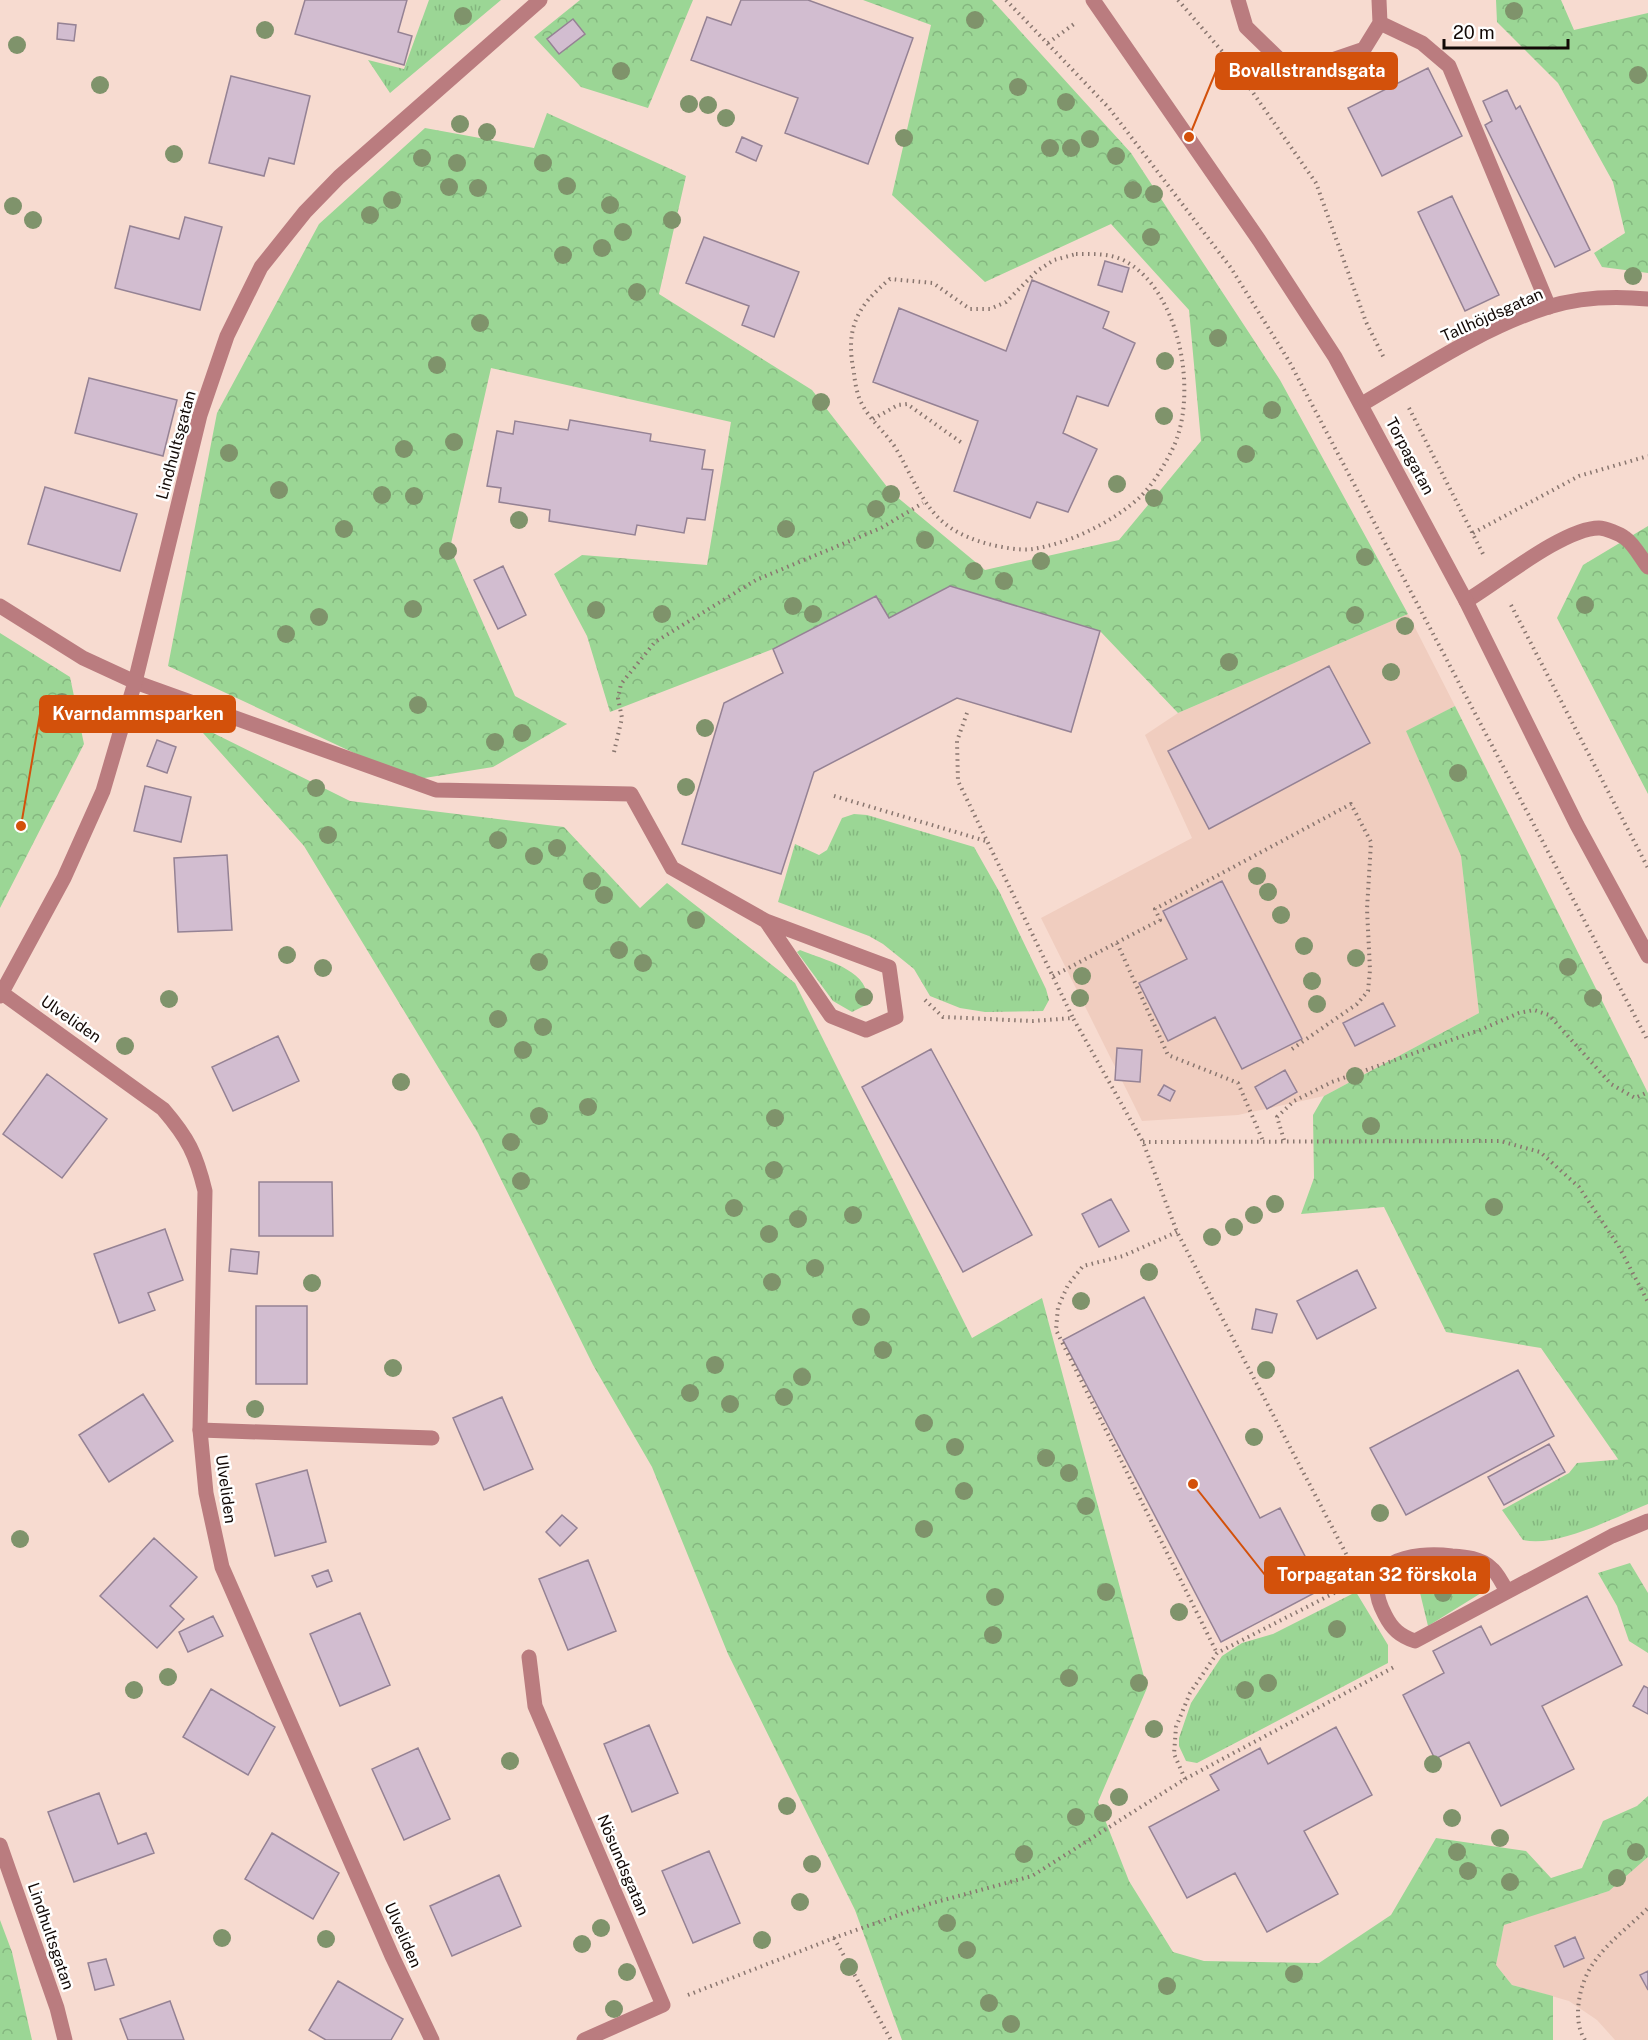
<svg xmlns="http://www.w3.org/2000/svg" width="1648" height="2040" font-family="'Public Sans',sans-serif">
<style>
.built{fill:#f0cdbf}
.grass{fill:url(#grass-tufts)}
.forest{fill:url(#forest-crowns)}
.building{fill:#d2bdd0;stroke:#958294;stroke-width:1.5}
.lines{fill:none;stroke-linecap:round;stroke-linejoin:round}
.path{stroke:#89766f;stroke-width:4;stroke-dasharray:1.5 4.5;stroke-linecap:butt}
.service{stroke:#ba7c7f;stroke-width:15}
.minor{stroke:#ba7c7f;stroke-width:15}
.tertiary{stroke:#ba7c7f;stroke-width:15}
.tree{fill:#7f936b}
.labels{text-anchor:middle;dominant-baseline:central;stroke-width:5;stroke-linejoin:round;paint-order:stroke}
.street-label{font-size:16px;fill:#120906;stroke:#fff}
.leader{fill:none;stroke:#d3510b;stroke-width:2}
.callout-dot{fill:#d3510b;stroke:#fff;stroke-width:2}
.callout{fill:#d3510b;stroke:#d3510b;stroke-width:2}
.callout-label{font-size:18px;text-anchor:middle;font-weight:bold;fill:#fff}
</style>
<defs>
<pattern id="grass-tufts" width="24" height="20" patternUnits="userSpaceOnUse" patternTransform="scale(1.5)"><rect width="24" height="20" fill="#9bd695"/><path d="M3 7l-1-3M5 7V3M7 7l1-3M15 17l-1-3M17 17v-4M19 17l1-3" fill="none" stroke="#84b67f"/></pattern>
<pattern id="forest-crowns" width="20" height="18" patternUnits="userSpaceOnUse" patternTransform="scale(1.5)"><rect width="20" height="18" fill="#9bd695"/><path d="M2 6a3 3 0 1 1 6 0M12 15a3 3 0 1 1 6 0" fill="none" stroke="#84b67f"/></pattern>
</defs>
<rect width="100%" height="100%" fill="#f7dbd0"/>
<path class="built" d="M1408 614 1455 706 1407 732 1461 856 1479 1013 1324 1096 1238 1115 1142 1121 1041 918 1192 838 1145 735 1178 713Z
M1648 1857V2040H1615L1597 2020 1569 2001 1512 1985 1496 1965 1504 1924 1609 1891Z"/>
<path class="grass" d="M429 0H501L390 93 368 60 404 69Z
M854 814 867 815 974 847 1000 893 1046 989 1049 1000 1043 1011 985 1012 960 1008 930 996 914 969 883 944 869 936 778 902 795 844 819 855 827 850 842 818Z
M800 950C824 960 875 971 866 1005L852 1012 833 1001 797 952Z
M1648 1457V1504C1615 1517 1558 1548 1523 1540L1502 1510 1569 1473 1577 1463Z
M1463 1569 1477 1575 1486 1590 1428 1626 1415 1572Z
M1356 1592 1388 1645V1663L1197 1763 1186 1761 1179 1746V1738L1191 1703 1222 1656 1242 1643 1273 1634Z"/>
<path class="forest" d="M580 0H693L648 108 581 87 534 37Z
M863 0H992L1131 153 1280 380 1408 614 1178 713 1100 631 950 586 889 618 876 596 773 649 610 712 587 636 554 574 582 555 707 565 731 422 491 368 450 548 515 696 567 724 493 767 412 780 168 666 217 413 319 224 425 128 534 148 547 113 686 176 659 294 812 390 891 492 985 570 1119 540 1201 441 1189 310 1111 224 985 282 892 195 931 25Z
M1496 0H1561L1574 30 1648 13V273L1602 267 1594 253 1625 233 1613 182 1558 83 1497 22Z
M1648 526V794L1557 618 1583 565Z
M0 633 70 677 84 744 0 908Z
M1455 706 1648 1093V1485L1638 1488 1541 1348 1446 1332 1384 1207 1301 1214 1314 1178 1313 1115 1324 1096 1479 1013 1461 856 1406 731Z
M195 724 350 801 564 827 640 908 667 883 795 983 972 1338 1042 1298 1147 1688 1098 1802 1129 1881 1173 1952 1204 1961 1319 1963 1391 1915 1436 1838 1526 1851 1551 1878 1582 1868 1603 1821 1637 1806 1648 1796V1857L1609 1891 1504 1925 1496 1965 1512 1985 1553 1996V2040H902L855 1910 728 1654 652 1467 593 1365 478 1133 304 846Z
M1630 1563 1648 1593V1653L1629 1641 1617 1606 1598 1573Z
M0 1920 12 1952 32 2040H0Z"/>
<path class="building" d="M305 0H407L398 32 412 36 404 65 295 34Z
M741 0H808L913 38 868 164 785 133 798 98 691 60 707 17 731 25Z
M573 19 585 34 559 54 547 39Z
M58 23 76 25 74 41 57 39Z
M1428 68 1462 136 1382 176 1348 108Z
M231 76 310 96 294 164 269 158 264 176 209 163Z
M1507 90 1516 109 1520 106 1590 250 1555 267 1485 125 1492 121 1483 101Z
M742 137 762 146 756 161 736 152Z
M1452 196 1499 295 1465 311 1418 212Z
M185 217 222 227 200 310 115 288 130 226 179 239Z
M704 237 799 272 774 337 742 325 749 306 686 283Z
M1105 261 1129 268 1122 292 1098 285Z
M1032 280 1109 312 1103 328 1135 343 1108 406 1077 396 1063 433 1097 449 1068 512 1037 502 1030 518 954 491 978 421 873 382 899 308 1006 351Z
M89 378 177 400 163 456 75 433Z
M570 420 651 434 650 441 705 450 702 469 713 470 705 520 687 518 684 533 637 525 635 535 549 521 550 510 499 502 501 488 487 486 497 431 513 434 515 421 568 430Z
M45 487 137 514 120 571 28 544Z
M503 566 526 615 498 629 474 580Z
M950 586 1100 631 1071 732 957 698 814 772 781 874 682 844 724 703 783 673 773 649 876 596 889 618Z
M1329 666 1370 743 1209 829 1168 751Z
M157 740 176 747 167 773 147 766Z
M145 786 191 797 181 842 134 831Z
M227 855 232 930 178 932 174 858Z
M1222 881 1302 1039 1242 1069 1215 1017 1168 1041 1139 983 1187 959 1163 911Z
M1383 1003 1395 1026 1355 1046 1343 1023Z
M278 1036 299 1081 233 1111 212 1067Z
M1117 1048 1142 1050 1140 1082 1115 1080Z
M931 1049 1032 1235 963 1272 862 1087Z
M1285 1070 1297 1092 1267 1109 1255 1087Z
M47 1074 107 1119 62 1178 3 1134Z
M1164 1085 1175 1091 1170 1101 1158 1095Z
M259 1182H332L333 1236H259Z
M1111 1199 1129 1231 1099 1247 1082 1214Z
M165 1229 183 1280 148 1293 155 1310 119 1323 94 1254Z
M231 1249 259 1252 257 1274 229 1271Z
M1357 1270 1376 1308 1317 1339 1297 1301Z
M1144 1297 1260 1518 1280 1508 1322 1589 1221 1642 1063 1340Z
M256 1306H307V1384H256Z
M1256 1309 1277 1314 1272 1333 1252 1329Z
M1518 1370 1554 1436 1406 1515 1370 1448Z
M143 1394 173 1441 109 1482 79 1435Z
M502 1397 533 1469 484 1490 453 1418Z
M1549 1444 1565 1472 1504 1505 1488 1477Z
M307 1470 326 1542 275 1556 256 1484Z
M562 1515 577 1528 560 1546 546 1532Z
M154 1538 197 1577 170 1606 184 1619 157 1648 100 1596Z
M588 1560 616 1631 568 1650 539 1579Z
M328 1570 332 1581 317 1587 312 1576Z
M1587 1596 1622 1665 1542 1706 1574 1769 1501 1806 1469 1742 1435 1759 1403 1695 1444 1673 1433 1651 1481 1626 1491 1645Z
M360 1613 390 1685 340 1706 310 1634Z
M213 1616 223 1636 188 1652 179 1632Z
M1644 1686 1648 1688V1714L1633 1706Z
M211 1689 275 1727 248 1775 183 1737Z
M649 1725 678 1793 632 1812 604 1744Z
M1336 1727 1372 1795 1304 1831 1338 1894 1267 1932 1235 1873 1187 1898 1149 1827 1219 1790 1210 1775 1260 1748 1268 1764Z
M418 1748 450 1819 404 1840 372 1769Z
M99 1793 118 1844 146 1833 154 1853 74 1882 48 1812Z
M272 1833 339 1873 313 1919 245 1879Z
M709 1851 740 1923 693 1943 662 1871Z
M499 1875 521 1926 452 1956 430 1906Z
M1575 1937 1584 1958 1564 1967 1555 1946Z
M106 1959 114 1985 95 1990 88 1963Z
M1648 1971V1990L1640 1975Z
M338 1981 403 2019 391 2040H326L309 2030Z
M170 2001 184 2040H128L120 2019Z"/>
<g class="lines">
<path class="path" d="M1006 0 1109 108 1231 268 1289 361 1648 1041
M1178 0 1233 64 1316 183 1366 322 1384 358
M1048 43 1074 24
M1076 254C1093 254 1110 253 1125 261 1181 291 1199 397 1172 450 1164 466 1152 486 1139 498 1111 523 1070 543 1033 549 1020 551 1001 547 988 544 927 527 924 496 895 447 885 432 870 420 862 404 857 395 855 383 854 373 845 329 856 307 890 279L933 283 970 309H990L1006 302 1037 271 1054 260Z
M1409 408 1483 554
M873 419 898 405 907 404 962 443
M1473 533 1579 476 1648 456
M1511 605 1648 868
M967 713 957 741 958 781 1073 1018
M614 752 622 718 618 698 621 684 655 642 756 580 881 528 923 503
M834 796 986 841
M1117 943 1168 1055 1238 1083 1263 1141
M1053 976 1160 920 1155 909 1351 804 1371 842 1367 909 1370 970 1368 991 1357 1004 1292 1049
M925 1000 943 1017 1033 1021 1073 1018 1143 1142 1177 1232 1353 1567
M1284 1140 1277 1117 1294 1101 1332 1082 1480 1030 1519 1013 1534 1010 1549 1015 1611 1084 1635 1098 1648 1092
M1143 1142 1500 1141 1540 1152 1579 1187 1618 1245 1648 1302
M1177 1232 1123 1256 1083 1266 1068 1285 1058 1307 1056 1330 1217 1653
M1185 1779 1174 1754 1176 1727 1190 1693 1217 1653 1338 1591 1348 1582
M834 1938 891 2040
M688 1995 834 1938 929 1904 1032 1876 1185 1779 1396 1666
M1585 2040C1571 2019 1580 1980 1595 1961 1609 1941 1631 1925 1648 1908"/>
<path class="service" d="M1238 0 1246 27 1280 60 1323 63 1364 49 1380 23
M1379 0 1380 23 1422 43 1449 66 1549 307
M135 682 436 790 631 794 672 868 766 921 889 967 896 1017 866 1030 831 1016 766 921
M200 1430 432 1438
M1507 1591C1502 1584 1498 1573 1491 1568 1480 1558 1466 1557 1452 1556 1412 1551 1356 1561 1385 1615 1392 1629 1400 1636 1415 1641L1612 1536 1648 1521"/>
<path class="minor" d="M1362 404C1422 369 1482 328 1548 307 1580 297 1616 296 1648 299
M1466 601C1498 582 1564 528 1599 528 1605 528 1620 534 1625 538 1634 544 1641 558 1648 567
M0 606 83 658 135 682
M2 993 163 1109C188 1138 196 1154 205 1191L200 1430 206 1493 222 1567 392 1956 432 2040
M0 996 64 878 103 791 135 682 200 415 227 336 261 267 305 212 339 177 540 0
M529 1657 535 1706 663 2005 584 2040
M0 1845 57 2008 65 2040"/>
<path class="tertiary" d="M1093 0 1259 240 1335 357 1466 601 1577 825 1648 956"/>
</g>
<g class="tree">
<circle cx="1514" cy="11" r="9"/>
<circle cx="463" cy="16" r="9"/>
<circle cx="975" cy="20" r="9"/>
<circle cx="265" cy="30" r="9"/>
<circle cx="17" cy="45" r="9"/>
<circle cx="621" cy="71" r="9"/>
<circle cx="1638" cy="75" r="9"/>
<circle cx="100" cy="85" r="9"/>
<circle cx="1018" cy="87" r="9"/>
<circle cx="1066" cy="102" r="9"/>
<circle cx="689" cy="104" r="9"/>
<circle cx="708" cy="105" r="9"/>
<circle cx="726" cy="118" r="9"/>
<circle cx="460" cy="124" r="9"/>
<circle cx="487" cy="132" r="9"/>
<circle cx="904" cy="138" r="9"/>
<circle cx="1090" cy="139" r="9"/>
<circle cx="1050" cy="148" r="9"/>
<circle cx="1071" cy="148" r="9"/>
<circle cx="174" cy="154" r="9"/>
<circle cx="1116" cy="156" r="9"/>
<circle cx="422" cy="158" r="9"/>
<circle cx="457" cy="163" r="9"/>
<circle cx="543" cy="163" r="9"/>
<circle cx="567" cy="186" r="9"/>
<circle cx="449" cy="187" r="9"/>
<circle cx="478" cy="188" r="9"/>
<circle cx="1133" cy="190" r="9"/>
<circle cx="1154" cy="194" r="9"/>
<circle cx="392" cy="200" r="9"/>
<circle cx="610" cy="205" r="9"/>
<circle cx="13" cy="206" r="9"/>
<circle cx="370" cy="215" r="9"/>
<circle cx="33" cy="220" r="9"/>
<circle cx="672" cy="220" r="9"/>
<circle cx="623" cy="232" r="9"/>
<circle cx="1151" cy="237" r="9"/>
<circle cx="602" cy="248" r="9"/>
<circle cx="563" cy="255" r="9"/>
<circle cx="1633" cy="276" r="9"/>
<circle cx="637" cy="292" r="9"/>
<circle cx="480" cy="323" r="9"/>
<circle cx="1218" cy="338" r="9"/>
<circle cx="1165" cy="361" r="9"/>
<circle cx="437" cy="365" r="9"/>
<circle cx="821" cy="402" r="9"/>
<circle cx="1272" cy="410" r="9"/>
<circle cx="1164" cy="416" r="9"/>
<circle cx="454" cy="442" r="9"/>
<circle cx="404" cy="449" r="9"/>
<circle cx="229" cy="453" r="9"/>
<circle cx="1246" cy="454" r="9"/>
<circle cx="1117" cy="484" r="9"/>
<circle cx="279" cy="490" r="9"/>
<circle cx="891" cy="494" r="9"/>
<circle cx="382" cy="495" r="9"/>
<circle cx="414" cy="496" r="9"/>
<circle cx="1154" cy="498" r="9"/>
<circle cx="876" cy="509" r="9"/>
<circle cx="519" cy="520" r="9"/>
<circle cx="344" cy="529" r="9"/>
<circle cx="786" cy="529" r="9"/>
<circle cx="925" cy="540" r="9"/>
<circle cx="448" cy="551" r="9"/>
<circle cx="1365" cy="557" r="9"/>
<circle cx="1041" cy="561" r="9"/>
<circle cx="974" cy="571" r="9"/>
<circle cx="1004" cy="581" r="9"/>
<circle cx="1585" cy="605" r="9"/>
<circle cx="793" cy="606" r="9"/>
<circle cx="413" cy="609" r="9"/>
<circle cx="596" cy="610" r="9"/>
<circle cx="662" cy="614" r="9"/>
<circle cx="813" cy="614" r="9"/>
<circle cx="1355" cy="615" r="9"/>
<circle cx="319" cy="617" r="9"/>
<circle cx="1405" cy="626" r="9"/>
<circle cx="286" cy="634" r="9"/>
<circle cx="1229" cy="662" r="9"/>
<circle cx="1391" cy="672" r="9"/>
<circle cx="62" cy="702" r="9"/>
<circle cx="418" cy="705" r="9"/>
<circle cx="705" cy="728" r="9"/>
<circle cx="522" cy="733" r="9"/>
<circle cx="495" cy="742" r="9"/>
<circle cx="1458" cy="773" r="9"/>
<circle cx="686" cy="787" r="9"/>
<circle cx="316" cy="788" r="9"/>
<circle cx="328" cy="835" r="9"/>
<circle cx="498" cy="840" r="9"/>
<circle cx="557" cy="848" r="9"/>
<circle cx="534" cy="856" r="9"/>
<circle cx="1257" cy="876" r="9"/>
<circle cx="592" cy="881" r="9"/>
<circle cx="1268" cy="892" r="9"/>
<circle cx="604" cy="895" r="9"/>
<circle cx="1281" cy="915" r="9"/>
<circle cx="696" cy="920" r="9"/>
<circle cx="1304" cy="946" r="9"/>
<circle cx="619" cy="950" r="9"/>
<circle cx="287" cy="955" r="9"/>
<circle cx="1356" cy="958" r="9"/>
<circle cx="539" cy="962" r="9"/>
<circle cx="643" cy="963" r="9"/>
<circle cx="1568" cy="967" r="9"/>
<circle cx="323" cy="968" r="9"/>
<circle cx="1082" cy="976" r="9"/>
<circle cx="1312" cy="981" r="9"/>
<circle cx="864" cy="997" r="9"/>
<circle cx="1080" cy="998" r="9"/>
<circle cx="1593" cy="998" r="9"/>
<circle cx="169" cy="999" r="9"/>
<circle cx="1317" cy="1004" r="9"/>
<circle cx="498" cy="1019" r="9"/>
<circle cx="543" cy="1027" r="9"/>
<circle cx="125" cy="1046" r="9"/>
<circle cx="523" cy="1050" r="9"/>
<circle cx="1355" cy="1076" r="9"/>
<circle cx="401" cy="1082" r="9"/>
<circle cx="588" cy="1107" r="9"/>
<circle cx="539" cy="1116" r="9"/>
<circle cx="775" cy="1118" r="9"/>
<circle cx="1371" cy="1126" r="9"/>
<circle cx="511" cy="1142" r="9"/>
<circle cx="774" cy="1170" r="9"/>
<circle cx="521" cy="1181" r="9"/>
<circle cx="1275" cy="1204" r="9"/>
<circle cx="1494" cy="1207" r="9"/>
<circle cx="734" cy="1208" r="9"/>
<circle cx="853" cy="1215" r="9"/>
<circle cx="1254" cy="1215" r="9"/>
<circle cx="798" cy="1219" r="9"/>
<circle cx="1234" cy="1227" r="9"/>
<circle cx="769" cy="1234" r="9"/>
<circle cx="1212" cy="1237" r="9"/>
<circle cx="815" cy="1268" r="9"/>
<circle cx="1149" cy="1272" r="9"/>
<circle cx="772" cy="1282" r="9"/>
<circle cx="312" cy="1283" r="9"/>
<circle cx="1081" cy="1301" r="9"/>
<circle cx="861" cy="1317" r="9"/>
<circle cx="883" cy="1350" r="9"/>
<circle cx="715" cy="1365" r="9"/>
<circle cx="393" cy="1368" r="9"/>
<circle cx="1266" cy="1370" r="9"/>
<circle cx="802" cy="1377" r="9"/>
<circle cx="690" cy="1393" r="9"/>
<circle cx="784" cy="1397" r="9"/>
<circle cx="730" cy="1404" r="9"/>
<circle cx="255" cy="1409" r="9"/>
<circle cx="924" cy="1423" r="9"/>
<circle cx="1254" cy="1437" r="9"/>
<circle cx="955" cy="1447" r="9"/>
<circle cx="1046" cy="1458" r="9"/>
<circle cx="1069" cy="1473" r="9"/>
<circle cx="964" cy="1491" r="9"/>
<circle cx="1086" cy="1506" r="9"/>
<circle cx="1380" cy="1513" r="9"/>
<circle cx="924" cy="1529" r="9"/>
<circle cx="20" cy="1539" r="9"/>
<circle cx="1106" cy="1592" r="9"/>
<circle cx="1443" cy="1593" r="9"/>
<circle cx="995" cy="1597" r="9"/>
<circle cx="1179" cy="1612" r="9"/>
<circle cx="1337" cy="1629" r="9"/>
<circle cx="993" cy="1635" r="9"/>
<circle cx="168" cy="1677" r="9"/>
<circle cx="1069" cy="1678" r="9"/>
<circle cx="1139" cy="1683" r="9"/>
<circle cx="1268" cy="1683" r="9"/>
<circle cx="134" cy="1690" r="9"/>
<circle cx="1245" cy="1690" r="9"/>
<circle cx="1154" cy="1729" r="9"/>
<circle cx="510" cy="1761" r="9"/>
<circle cx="1433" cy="1764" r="9"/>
<circle cx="1119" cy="1797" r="9"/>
<circle cx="787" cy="1806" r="9"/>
<circle cx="1103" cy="1813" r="9"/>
<circle cx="1076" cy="1817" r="9"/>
<circle cx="1452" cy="1818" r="9"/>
<circle cx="1500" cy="1838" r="9"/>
<circle cx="1457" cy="1852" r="9"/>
<circle cx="1636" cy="1852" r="9"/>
<circle cx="1024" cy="1854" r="9"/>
<circle cx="812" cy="1864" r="9"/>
<circle cx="1468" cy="1871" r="9"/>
<circle cx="1617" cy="1878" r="9"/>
<circle cx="1510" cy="1882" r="9"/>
<circle cx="800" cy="1902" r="9"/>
<circle cx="947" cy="1923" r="9"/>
<circle cx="601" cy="1928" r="9"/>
<circle cx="222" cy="1938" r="9"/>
<circle cx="326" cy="1939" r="9"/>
<circle cx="762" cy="1940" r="9"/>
<circle cx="582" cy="1944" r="9"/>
<circle cx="967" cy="1950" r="9"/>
<circle cx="849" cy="1967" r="9"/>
<circle cx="627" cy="1972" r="9"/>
<circle cx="1294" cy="1974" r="9"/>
<circle cx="1167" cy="1986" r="9"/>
<circle cx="989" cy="2003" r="9"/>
<circle cx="614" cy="2009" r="9"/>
<circle cx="1011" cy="2024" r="9"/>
</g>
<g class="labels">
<g class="street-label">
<text transform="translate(1492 315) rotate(-24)">Tallhöjdsgatan</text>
<text transform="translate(176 445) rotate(-75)">Lindhultsgatan</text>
<text transform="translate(1410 456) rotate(62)">Torpagatan</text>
<text transform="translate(71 1019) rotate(35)">Ulveliden</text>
<text transform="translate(226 1489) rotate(82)">Ulveliden</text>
<text transform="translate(623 1865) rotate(67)">Nösundsgatan</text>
<text transform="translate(403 1935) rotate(66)">Ulveliden</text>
<text transform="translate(51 1936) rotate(71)">Lindhultsgatan</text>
</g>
</g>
<path class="leader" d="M1189 137L1216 71M21 826L40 714M1193 1484L1265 1575"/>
<g class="callout-dot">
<circle cx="1189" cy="137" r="6"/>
<circle cx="21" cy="826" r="6"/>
<circle cx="1193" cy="1484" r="6"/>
</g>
<g class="callout">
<rect x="1216" y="53" width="181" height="36" rx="6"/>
<rect x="40" y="696" width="195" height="36" rx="6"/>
<rect x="1265" y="1557" width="224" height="36" rx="6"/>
</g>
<g class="callout-label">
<text x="1307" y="77">Bovallstrandsgata</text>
<text x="138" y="720">Kvarndammsparken</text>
<text x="1377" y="1581">Torpagatan 32 förskola</text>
</g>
<path d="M1444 39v9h124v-9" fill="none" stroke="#120906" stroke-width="3"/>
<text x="1453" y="39" font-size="18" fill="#120906" stroke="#ffffff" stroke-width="4.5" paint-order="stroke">20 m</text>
</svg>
